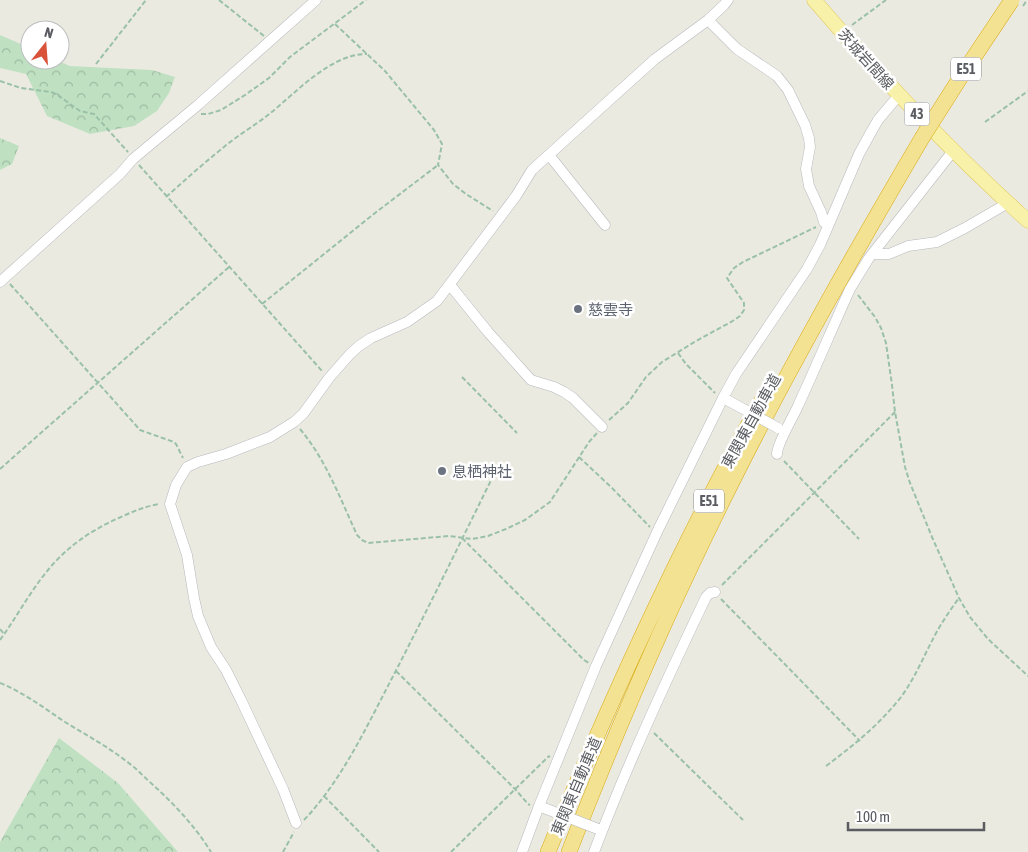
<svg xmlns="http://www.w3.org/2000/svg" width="1028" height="852" font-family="'Asap Condensed','Noto Sans JP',sans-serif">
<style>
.forest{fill:url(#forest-crowns)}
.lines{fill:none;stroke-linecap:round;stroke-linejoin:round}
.minor-casing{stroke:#b7b8bd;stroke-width:11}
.major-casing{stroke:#e4ca61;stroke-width:15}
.highway-casing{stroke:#d9ab14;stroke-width:16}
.path{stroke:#9ac1a8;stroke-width:2;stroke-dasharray:5 2.5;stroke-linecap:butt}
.minor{stroke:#fff;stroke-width:10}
.major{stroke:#f7f1aa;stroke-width:14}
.highway{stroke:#f3e291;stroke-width:15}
.minor-bridge-casing{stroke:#b7b8bd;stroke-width:11;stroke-linecap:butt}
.highway-bridge-casing{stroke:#d9ab14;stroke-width:16;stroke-linecap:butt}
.minor-bridge{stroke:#fff;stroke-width:10}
.highway-bridge{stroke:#f3e291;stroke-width:15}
.worship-dot{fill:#6b7280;stroke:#fff;stroke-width:2}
.labels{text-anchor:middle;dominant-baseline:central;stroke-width:5;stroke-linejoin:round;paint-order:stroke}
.shield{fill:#fff;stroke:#8c8d90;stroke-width:1}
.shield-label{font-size:14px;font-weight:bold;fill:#5a5c61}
.street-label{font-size:15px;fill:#5a5c61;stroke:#fff}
.worship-label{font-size:15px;fill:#5b616d;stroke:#fff;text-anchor:start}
</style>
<defs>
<pattern id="forest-crowns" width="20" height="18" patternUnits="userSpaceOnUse" patternTransform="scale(1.25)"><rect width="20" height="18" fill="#bfe1c2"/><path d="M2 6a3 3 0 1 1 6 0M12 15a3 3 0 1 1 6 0" fill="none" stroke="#9ebaa1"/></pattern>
</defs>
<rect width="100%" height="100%" fill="#ebeae1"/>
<path class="forest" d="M0 35 30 48V60H56L70 66 152 70 175 77 169 93 157 111 134 126 90 134 47 116 26 74 0 68Z
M0 138 19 146 12 164 0 170Z
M59 738 118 783 178 852H0V842Z"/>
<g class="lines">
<g class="minor-casing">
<path id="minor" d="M708 20 737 49 777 76 788 90 805 125 809 138 810 147 806 169 809 186 821 212 824 222 828 226
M549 155 605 225
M872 254H889L908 246 937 242 965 228 1008 203
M0 282 120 174 133 159 198 105 316 0
M450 285 488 332 531 380 554 387 564 392 573 398 602 427
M777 454C777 444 792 419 797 408 815 369 832 329 850 289L869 258 953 151
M296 823 283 789 241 700 226 670 211 647 198 616 194 598 187 555 170 504 176 485 187 467 198 462 226 454 270 437 294 422 303 414 329 378 350 354 359 346 371 338 407 322 437 301 516 196 532 170 655 59 708 20 724 5 728 0
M522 852 539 806 596 666 658 530 723 398 736 374 807 269 820 245 859 154 870 134 878 120 899 95
M594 852C627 765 666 681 706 597L710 593 715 592"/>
</g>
<g class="major-casing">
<path id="major" d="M814 0C881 78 951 152 1028 221"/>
</g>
<g class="highway-casing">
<path id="highway" d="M548 852C611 698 680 546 761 402
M569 852C616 731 667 612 725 496 785 374 853 255 922 138"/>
</g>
<path class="path" d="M219 0 264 36
M1023 6 1027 0
M335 24 385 71 434 130 442 144 438 165 453 184 466 194 493 211
M852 25 886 0
M96 64 146 0
M0 81 21 88 51 92 56 94 80 111 94 114 128 152
M201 114H208L221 110 245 95 269 78 290 57 366 0
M985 122 1028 91
M139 165 322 371
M166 197C185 180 204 163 224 147 238 135 254 126 268 115 296 93 330 54 367 54
M10 284 140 430 174 442 176 444 183 458
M858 295 875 317 881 328 886 343 892 385 895 412 905 467 910 483 932 537 959 598 970 617 988 639 1028 676
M262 304 375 213 438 165
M678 353 686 364 715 393
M462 377 517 433
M609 420 628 403 646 377 662 362 696 341 731 322 740 316 744 310V303L727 278 734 268 743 262 816 227
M300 429C326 460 340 498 357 535L362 540 368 543 449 536 472 539 488 536 506 529 525 520 550 502 589 442 597 433
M579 457 611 487 650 527
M784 461 859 539
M0 469 229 267
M462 538 584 660 589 663
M722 585 895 412
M721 599 860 741
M0 629 4 634
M0 640C21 611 37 578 63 554 80 538 100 526 121 517 134 511 146 506 160 504
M396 671 515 789 528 804 530 805
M0 683C23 692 44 708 65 722 86 735 107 746 126 761 135 767 143 776 152 784 174 804 195 826 211 852
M654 733 743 820
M826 766C854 745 879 725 901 697 918 674 927 647 942 623 947 615 953 606 959 598
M324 796 379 852
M304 820C341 781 365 730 390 682 428 609 464 535 500 462
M283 852 294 832
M451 852 548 757 550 756"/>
<use href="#minor" class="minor"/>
<use href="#major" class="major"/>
<use href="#highway" class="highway"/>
<g class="minor-bridge-casing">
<path id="minor-bridge" d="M727 400 778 428
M544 808 598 829"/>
</g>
<g class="highway-bridge-casing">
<path id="highway-bridge" d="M922 138 960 78 1012 0"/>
</g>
<use href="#minor-bridge" class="minor-bridge"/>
<use href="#highway-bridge" class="highway-bridge"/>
</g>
<g class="worship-dot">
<circle cx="578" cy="309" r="5"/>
<circle cx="442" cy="471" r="5"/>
</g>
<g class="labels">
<g class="shield">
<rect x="951" y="57.5" width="30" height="23" rx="4"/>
<rect x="904.5" y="102.5" width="25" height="23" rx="4"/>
<rect x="694" y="489.5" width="30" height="23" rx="4"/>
</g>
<g class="shield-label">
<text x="966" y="69">E51</text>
<text x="917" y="114">43</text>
<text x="709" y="501">E51</text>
</g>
<g class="street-label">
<text transform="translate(866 59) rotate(48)">茨城岩間線</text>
<text transform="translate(751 421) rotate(-61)">東関東自動車道</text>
<text transform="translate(576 786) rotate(-67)">東関東自動車道</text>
</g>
<g class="worship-label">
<text x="588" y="309">慈雲寺</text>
<text x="452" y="471">息栖神社</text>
</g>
</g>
<g transform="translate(45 45) rotate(17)"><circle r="24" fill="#ffffff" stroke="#bdbec0"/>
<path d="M0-4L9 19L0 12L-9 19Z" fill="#d9533a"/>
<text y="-8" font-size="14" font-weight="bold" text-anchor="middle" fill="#5a5c61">N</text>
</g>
<path d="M848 822v8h136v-8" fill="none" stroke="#5a5c61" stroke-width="2.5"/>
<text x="856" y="822" font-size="15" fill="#5a5c61" stroke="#ffffff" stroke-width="4" paint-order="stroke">100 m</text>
</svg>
